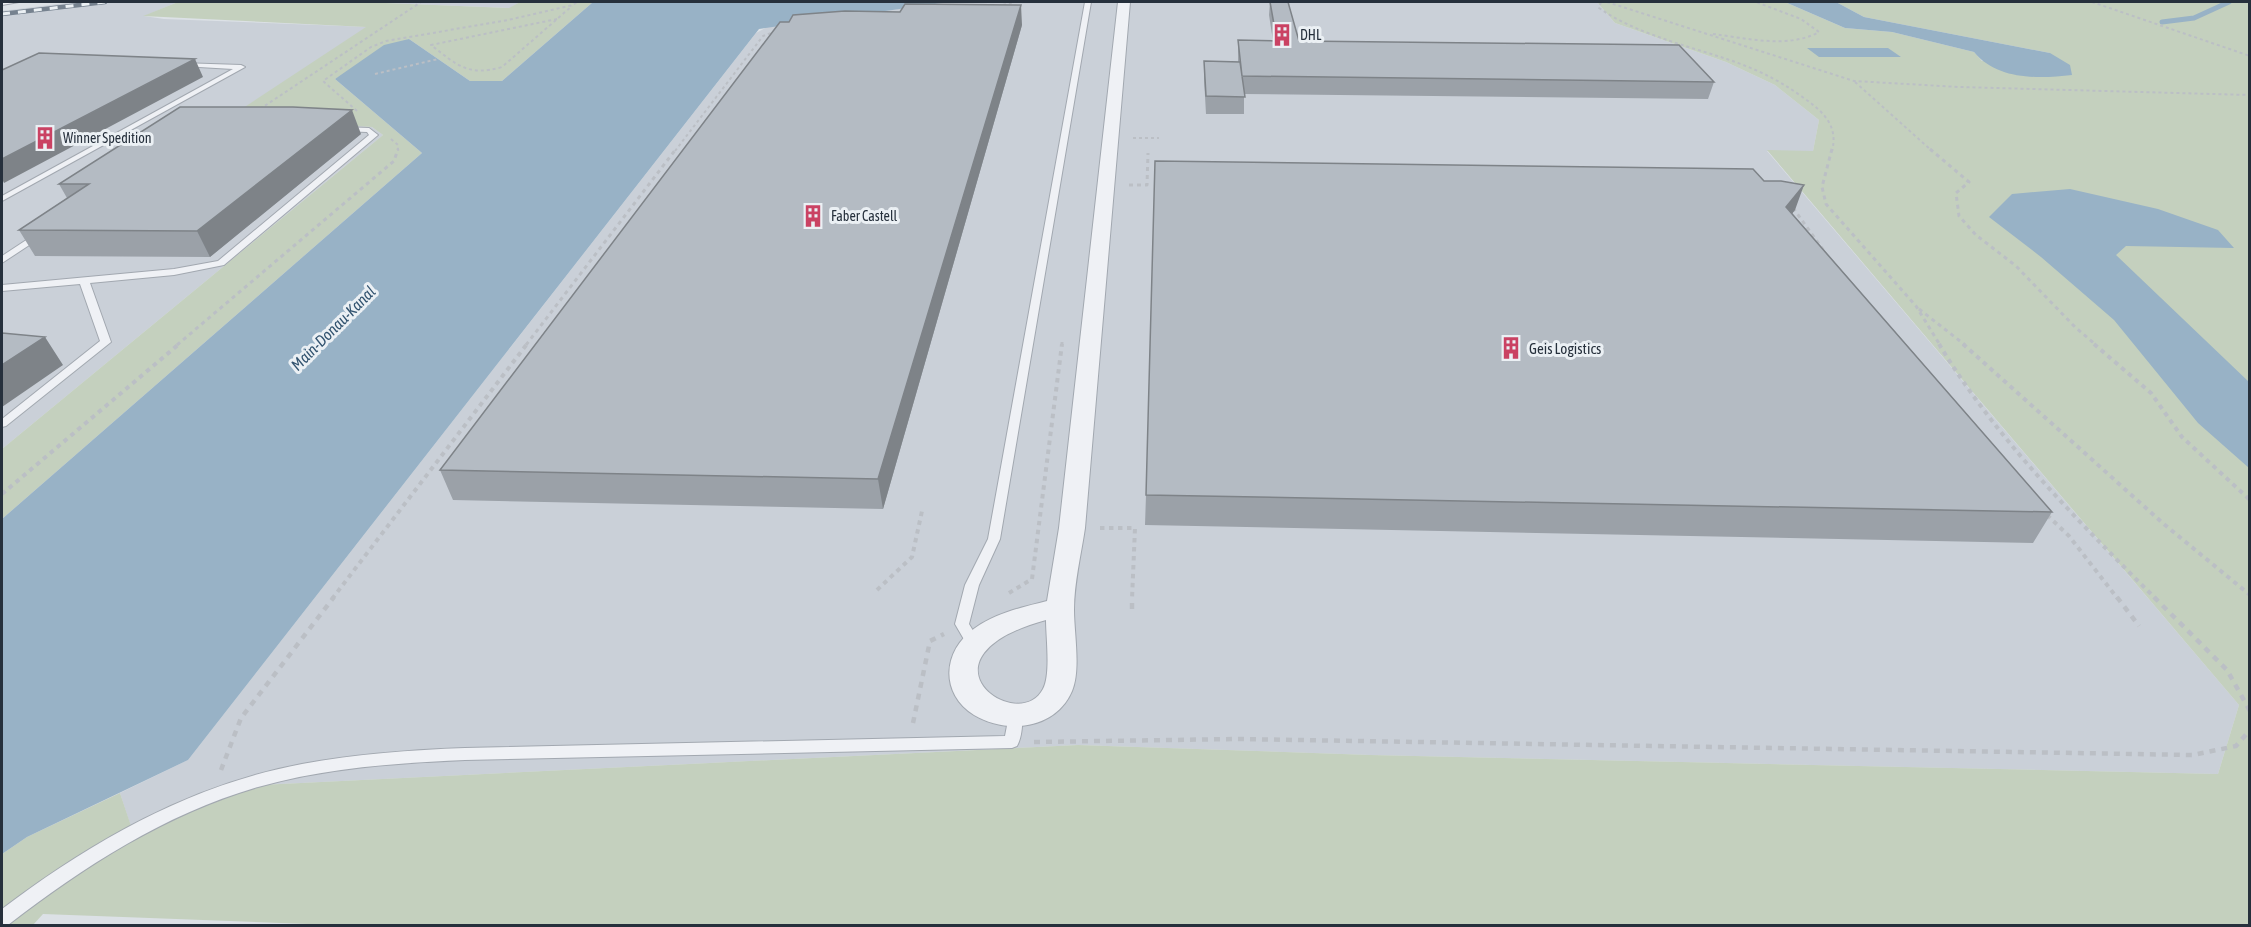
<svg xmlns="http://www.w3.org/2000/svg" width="2251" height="927" font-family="'Asap Condensed',sans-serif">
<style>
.built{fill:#cad0d8}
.green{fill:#c4d0be}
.water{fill:#98b2c6}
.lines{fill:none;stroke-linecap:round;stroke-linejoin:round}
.stream{stroke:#98b2c6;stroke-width:5}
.service-casing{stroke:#a2a8b0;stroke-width:2}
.minor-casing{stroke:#a2a8b0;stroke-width:2}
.path-far3{stroke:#bbbfc5;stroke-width:2;stroke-dasharray:3 3;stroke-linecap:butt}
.path-far2{stroke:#bbbfc5;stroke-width:3;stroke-dasharray:4 4;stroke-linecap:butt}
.path-far1{stroke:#bbbfc5;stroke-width:4;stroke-dasharray:4.5 4.5;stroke-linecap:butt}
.path{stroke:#bbbfc5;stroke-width:4.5;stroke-dasharray:6 6;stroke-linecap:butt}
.service{fill:#eff1f5;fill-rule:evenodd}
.minor{fill:#eff1f5;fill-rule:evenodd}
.rail-casing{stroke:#76828f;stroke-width:4.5}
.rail{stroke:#ebf0f4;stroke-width:3;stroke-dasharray:8;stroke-linecap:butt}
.wall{fill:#9ba1a8}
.shaded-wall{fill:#7e8388}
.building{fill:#b4bbc3;stroke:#7e8388;stroke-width:1.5}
.labels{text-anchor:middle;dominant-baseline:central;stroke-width:6;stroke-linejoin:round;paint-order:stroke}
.far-poi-label{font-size:14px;fill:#26303c;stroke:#ebf0f4;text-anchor:start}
.poi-label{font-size:15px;fill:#26303c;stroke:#ebf0f4;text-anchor:start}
.water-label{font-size:16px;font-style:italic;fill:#32536f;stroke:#ebf0f4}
</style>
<rect width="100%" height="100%" fill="#dce1e6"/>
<path class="built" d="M74 2H178L144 16 164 19 368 27 229 118 372 127 383 135 2 449V11Z
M361 2H520L510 8Z
M949 2H1597L1615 23 1726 62 1775 85 1819 120 1813 151H1767L2239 705 2218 774 1371 755 1078 745 260 785 131 827 120 793 188 760 756 33 767 27Z"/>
<path class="green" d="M178 2H361L509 8 520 2H593L502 81H470L409 39 335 79 422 153 2 519V449L383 135 372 127 228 118 366 27 143 16Z
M1597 2H1785L1845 28 1892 32 1974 52 1982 61 2050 53 1864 17 1836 2H2249V925L361 926 43 914 33 925 2 926V854L27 837 120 793 131 826 260 785 1078 745 1371 755 2218 774 2239 705 1767 150 1813 151 1819 120 1775 85 1726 62 1615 23Z"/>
<path class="water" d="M593 2H949L759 29 188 760 27 837 2 854V519L422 153 335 79 384 45 409 39 470 81H502Z
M1785 2H1836L1864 17 2050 53 2070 65 2072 75C2038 79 1997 80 1974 52L1892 32 1845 28Z
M1807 48H1888L1901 57H1819Z
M2070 189 2158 209 2218 230 2234 248 2126 246 2116 255 2249 382V468L2198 423 2114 320 2041 257 1989 217 2012 194Z"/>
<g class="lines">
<path class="stream" d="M2162 22 2194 18 2229 2"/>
<g class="service-casing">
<path id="service" d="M2 2H19L2 5Z
M1085 2H1091L1000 539 979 585 969 624 981 644 979 648 974 649 969 648 955 624 965 585 988 539Z
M180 63 241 65 245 67 2 201V196L233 69 182 66 178 64Z
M342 127 369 128 378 135 224 265 174 275 90 283 111 342 6 426 2 427V419L100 341 80 284 2 291V285L174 269 218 261 369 135 367 132 342 131Z
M40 231 43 232V236L2 263V256Z
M1015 708 1020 710C1024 719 1022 737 1017 746L1012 748 465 760C396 763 325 768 258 787 165 814 85 866 8 925L2 926V909C92 841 190 785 302 764 356 754 411 750 465 748L1005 736 1010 710Z"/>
</g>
<g class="minor-casing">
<path id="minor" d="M1118 2H1130L1085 528C1081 555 1074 583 1074 610 1074 633 1081 670 1072 691 1056 729 1007 735 974 715 939 693 943 650 975 628 996 613 1023 607 1047 601L1059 528ZM1046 620C1046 637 1051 675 1043 689 1018 736 908 658 1046 620Z"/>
</g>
<path class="path-far3" d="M1601 2 1599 8C1615 19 1630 26 1648 33 1704 55 1750 59 1801 96 1821 110 1839 124 1832 151
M1607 2 1854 81 1959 87 2250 95
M2092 2 2250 56
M1003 5 1015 2
M557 19 431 45C457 65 468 77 502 67L572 6
M1713 34C1746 38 1788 49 1819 32L1801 19 1756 2
M375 74 438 59
M1855 82 1932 151
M260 109 421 2
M357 111 323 81 371 47 386 41 508 20 573 5 577 2
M1133 138H1159
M391 139 398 145V151
M675 151 763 36 776 31"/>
<path class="path-far2" d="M1832 149 1822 187 1826 204 1916 306 1940 345
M1930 149 1969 182 1956 193 1959 216 1976 235 2016 266 2075 327 2096 345
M1129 185H1147L1148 153
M1793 208 1824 251
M1919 309 1965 345
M177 345 394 161 398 149
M526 345 676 149
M1062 345V342"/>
<path class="path-far1" d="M1939 344C1996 439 2077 520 2156 599
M1963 344 2165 525 2250 595
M2094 344 2151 393 2182 437 2250 500
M2 494 179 344
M2047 515 2069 536 2118 599
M1100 528H1135L1132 599
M877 590 912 557 922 511
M1009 593 1032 579 1062 344
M332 599 527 344"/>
<path class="path" d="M2117 597 2139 626
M2154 597 2227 670 2250 711
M1132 609V597
M913 723 930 641 944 634
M1034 742 1238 739 2193 755 2236 746 2250 730
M221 770 241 718 334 597"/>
<use href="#service" class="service"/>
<use href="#minor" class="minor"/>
<g class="rail-casing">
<path id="rail" d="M2 14 105 2"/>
</g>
<use href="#rail" class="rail"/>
</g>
<path class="wall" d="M1270 2H1288L1299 41 1714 82 1708 99 1244 94V114H1206L1204 78V61L1238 62V40L1273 41 1269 15Z
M1022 25 883 509 453 500 440 470Z
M361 134 210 257 35 256 19 230 67 198 59 184Z
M1795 210 1792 213 2052 512 2033 543 1145 525 1146 495Z"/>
<path class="shaded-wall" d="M1021 5 1022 25 883 509 878 479Z
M195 59 203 77 4 183 2 179V159Z
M352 110 361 134 210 257 197 231Z
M1804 185 1795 210 1777 233 1786 207Z
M45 337 63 365 2 407V365Z"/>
<path class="building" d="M1270 2H1288L1299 41 1679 45 1714 82 1242 76 1238 40 1277 41Z
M905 4 1021 5 878 479 440 470 780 22H789L793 15 845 11 900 12Z
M39 53 195 59 2 159V70Z
M1204 61 1240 62 1245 97 1206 96Z
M180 107H293L352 110 197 231 19 230 89 184H59Z
M1155 161 1753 169 1764 181H1781L1804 185 1786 207 2052 512 1146 495Z
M2 333 45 337 2 365Z"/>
<defs>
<g id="building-bare" transform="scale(1.8)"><path d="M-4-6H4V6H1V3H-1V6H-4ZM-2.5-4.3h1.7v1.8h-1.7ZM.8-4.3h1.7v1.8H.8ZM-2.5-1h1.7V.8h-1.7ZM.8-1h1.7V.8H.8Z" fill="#ca4263" stroke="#ebf0f4" stroke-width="2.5" paint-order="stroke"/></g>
</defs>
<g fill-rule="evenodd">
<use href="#building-bare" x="1282" y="35"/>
<use href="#building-bare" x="45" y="138"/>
<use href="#building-bare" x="813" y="216"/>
<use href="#building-bare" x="1511" y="348"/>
</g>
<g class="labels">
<g class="far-poi-label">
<text x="1300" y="35">DHL</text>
<text x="63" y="138">Winner Spedition</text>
<text x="831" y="216">Faber Castell</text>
</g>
<g class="poi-label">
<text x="1529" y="348">Geis Logistics</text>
</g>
<g class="water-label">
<text transform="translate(333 328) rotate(-45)">Main-Donau-Kanal</text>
</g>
</g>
<rect width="2251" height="927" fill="none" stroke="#26303c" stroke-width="6"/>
</svg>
